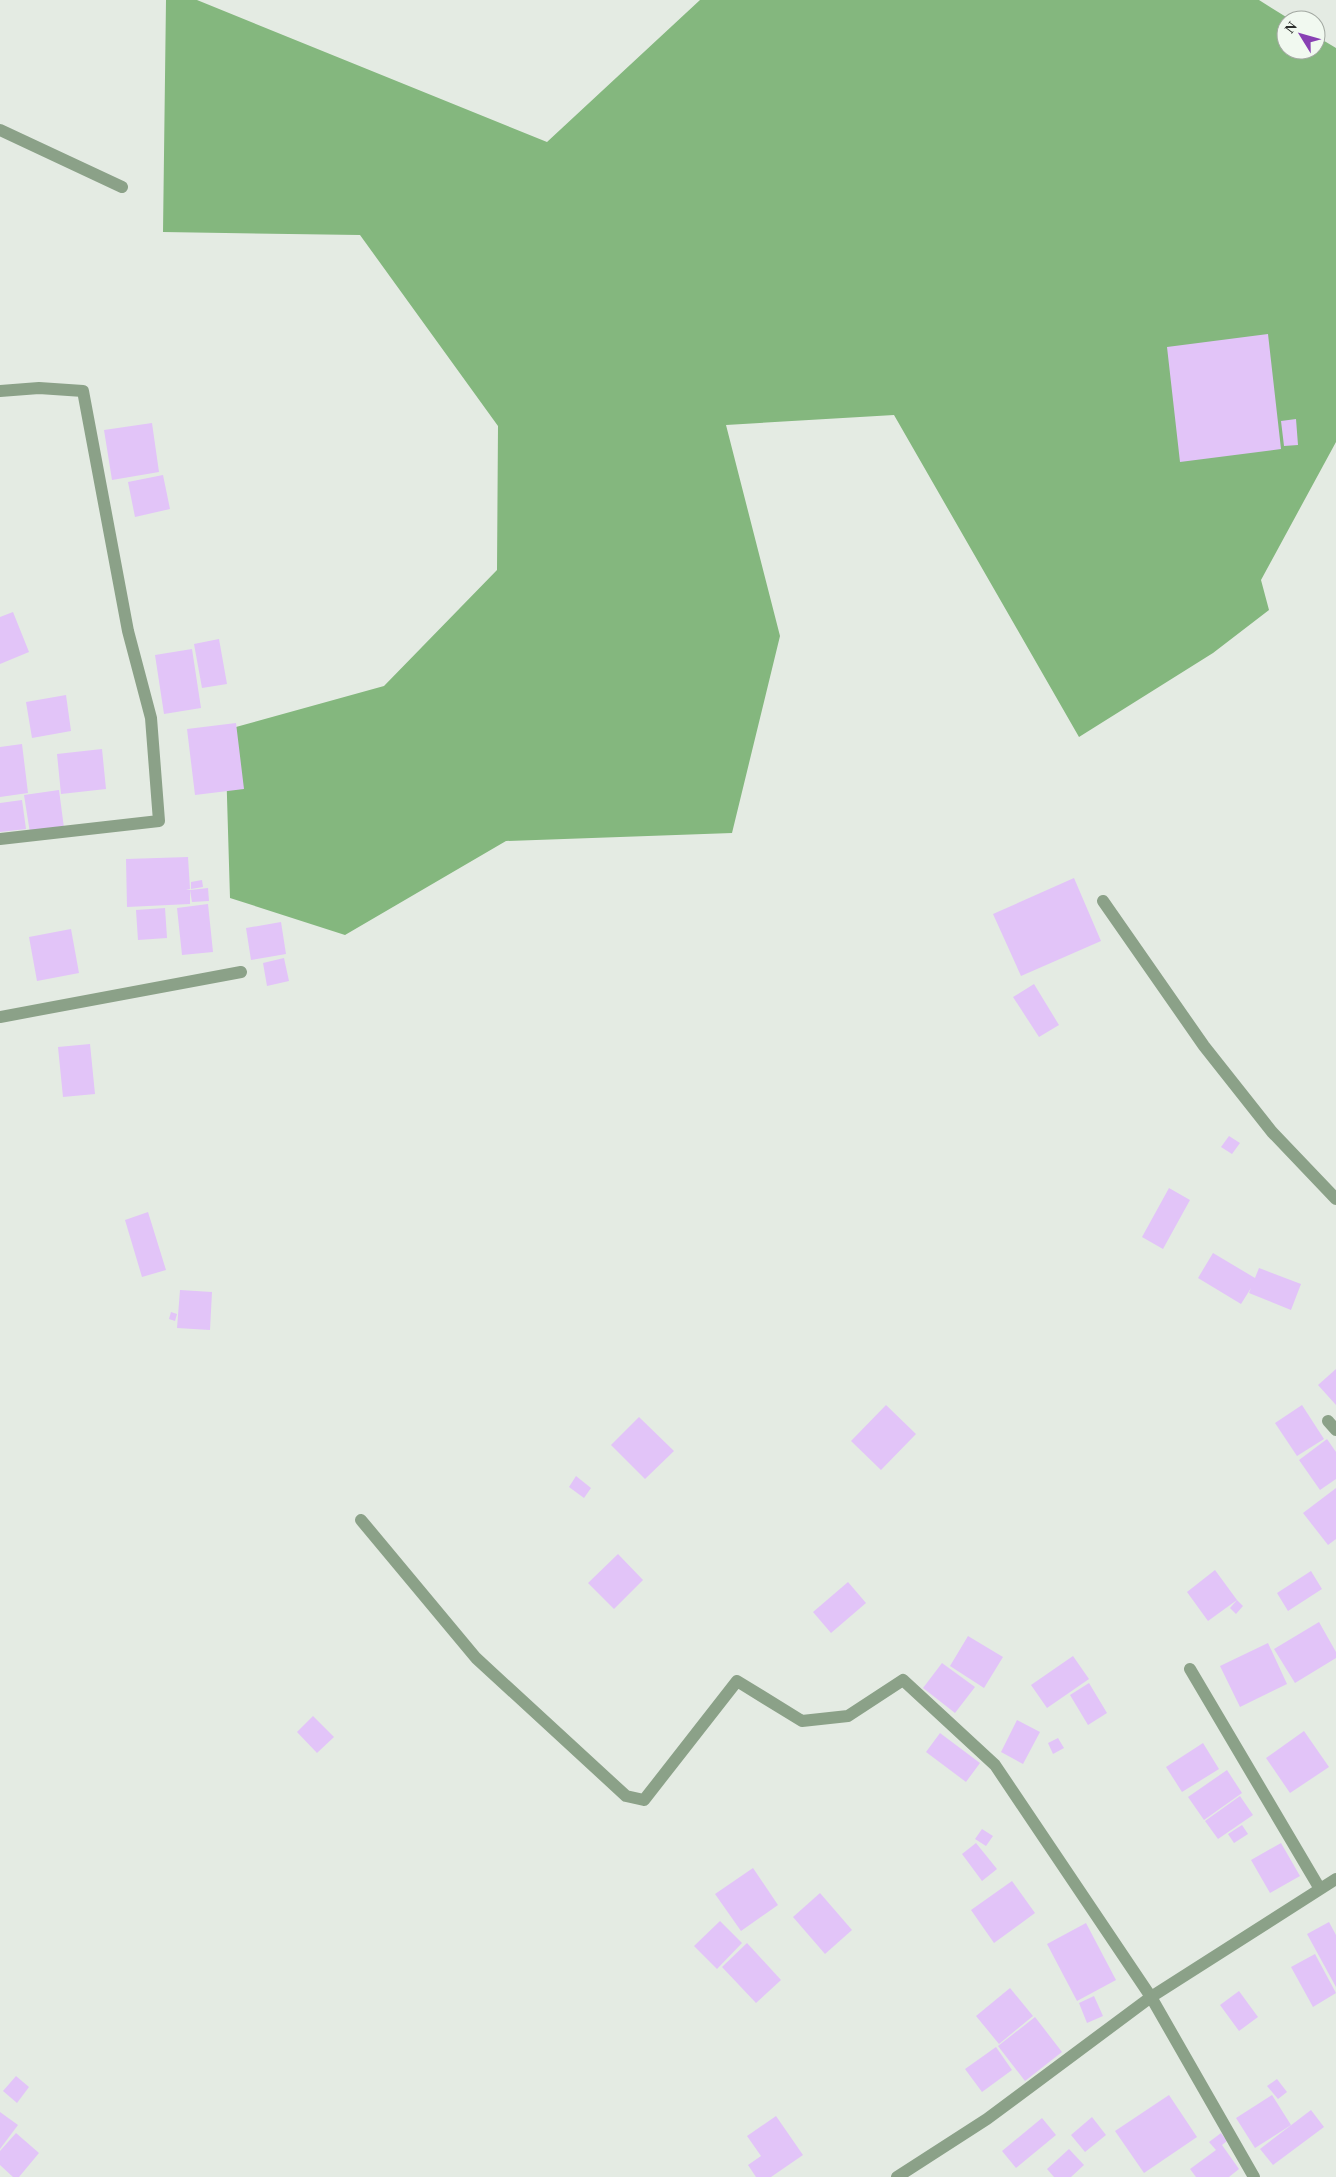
<svg xmlns="http://www.w3.org/2000/svg" width="1336" height="2177" font-family="'Times New Roman',serif">
<style>
.forest{fill:#84b77e}
.building{fill:#e2c4f8}
.lines{fill:none;stroke-linecap:round;stroke-linejoin:round}
.minor{stroke:#8ba188;stroke-width:12}
</style>
<rect width="100%" height="100%" fill="#e4ebe3"/>
<path class="forest" d="M166 0H197L547 142 700 0H1259L1291 20H1286V50H1316V36L1336 48V442L1261 580 1269 610 1213 653 1079 737 894 415 726 425 780 636 732 833 506 841 345 935 230 898 225 730 384 686 497 570 498 426 360 235 163 232Z"/>
<path class="building" d="M1268 334 1281 449 1180 462 1167 347Z
M1296 419 1298 445 1284 446 1281 421Z
M152 423 159 472 112 480 104 430Z
M163 475 170 509 135 517 128 482Z
M13 612 29 652 0 664V617Z
M219 639 227 684 202 688 194 644Z
M192 649 201 708 164 714 155 655Z
M66 695 71 731 32 738 26 702Z
M236 723 244 789 195 795 187 729Z
M22 744 28 793 0 797V747Z
M102 749 106 789 61 794 57 754Z
M59 790 64 828 30 833 24 795Z
M22 800 26 829 0 832V803Z
M188 857 190 889H186L190 890V904L127 907 126 859Z
M1074 878 1101 941 1021 976 993 914Z
M202 880 203 887 191 889V882Z
M208 888 209 901 192 902 190 890Z
M208 904 213 952 182 955 177 908Z
M165 908 167 938 138 940 136 910Z
M281 922 286 954 251 960 246 928Z
M71 929 79 973 37 981 29 937Z
M284 958 289 981 267 986 263 963Z
M1034 984 1059 1025 1039 1037 1013 997Z
M90 1044 95 1094 63 1097 58 1047Z
M1229 1136 1240 1143 1232 1154 1221 1147Z
M1169 1188 1190 1200 1163 1249 1142 1237Z
M148 1212 166 1270 142 1277 125 1220Z
M1213 1253 1255 1278 1259 1268 1301 1284 1291 1310 1249 1293 1251 1288 1241 1304 1198 1278Z
M180 1290 212 1292 210 1330 177 1328Z
M171 1312 177 1314 175 1321 169 1319Z
M1336 1369V1405L1318 1385Z
M886 1405 916 1434 881 1470 851 1441Z
M1302 1405 1324 1439 1297 1456 1275 1423Z
M639 1417 674 1451 645 1479 611 1445Z
M1327 1439 1336 1452V1479L1320 1490 1299 1460Z
M576 1476 591 1488 584 1498 569 1487Z
M1336 1488V1539L1328 1545 1303 1513Z
M618 1554 643 1580 614 1609 588 1583Z
M1215 1570 1237 1600 1208 1621 1187 1592Z
M1311 1571 1322 1589 1288 1611 1277 1593Z
M848 1582 866 1603 831 1633 813 1612Z
M1237 1600 1243 1606 1236 1614 1230 1608Z
M1319 1622 1336 1652V1658L1295 1683 1274 1649Z
M968 1636 1003 1657 984 1688 950 1666Z
M1268 1643 1287 1684 1240 1707 1220 1666Z
M1073 1656 1089 1679 1047 1708 1031 1685Z
M942 1663 975 1687 955 1713 923 1688Z
M1089 1683 1107 1713 1088 1725 1070 1695Z
M313 1716 334 1737 317 1753 297 1732Z
M1017 1720 1040 1732 1023 1764 1001 1752Z
M1304 1731 1329 1767 1290 1793 1266 1758Z
M940 1733 980 1763 966 1782 926 1752Z
M1058 1738 1064 1748 1053 1754 1048 1743Z
M1203 1743 1219 1769 1182 1792 1166 1767Z
M1227 1770 1242 1793 1204 1820 1188 1797Z
M1240 1796 1253 1815 1218 1839 1205 1821Z
M1242 1825 1248 1834 1234 1843 1228 1834Z
M982 1829 993 1836 986 1846 975 1839Z
M976 1843 997 1869 982 1881 962 1854Z
M1281 1843 1300 1876 1270 1893 1251 1860Z
M753 1868 778 1905 741 1931 715 1894Z
M1012 1881 1035 1913 994 1943 971 1910Z
M820 1893 852 1930 825 1954 793 1917Z
M720 1921 742 1943 717 1969 694 1946Z
M1329 1922 1336 1935V1987L1307 1934Z
M1086 1923 1116 1980 1077 2001 1047 1944Z
M747 1943 781 1980 756 2003 722 1967Z
M1315 1954 1336 1993 1313 2007 1291 1967Z
M1010 1988 1033 2016 999 2044 976 2016Z
M1239 1991 1258 2017 1239 2031 1220 2005Z
M1094 1996 1103 2016 1087 2023 1079 2003Z
M1035 2017 1062 2052 1025 2081 998 2046Z
M996 2047 1012 2070 982 2092 965 2069Z
M16 2076 29 2087 17 2103 3 2091Z
M1277 2079 1287 2092 1278 2099 1267 2086Z
M1169 2095 1197 2137 1144 2173 1115 2131Z
M1272 2095 1291 2125 1255 2148 1236 2118Z
M1311 2110 1324 2127 1273 2165 1260 2149Z
M0 2112 18 2125 0 2149Z
M776 2116 803 2155 771 2177H756L748 2165 761 2156 747 2136Z
M1092 2117 1106 2135 1085 2152 1071 2135Z
M1042 2118 1056 2135 1016 2168 1002 2151Z
M16 2133 39 2153 19 2177H13L0 2165V2151Z
M1221 2133 1227 2141 1222 2145 1239 2169 1229 2177H1196L1190 2169 1216 2150 1209 2142Z
M1069 2149 1084 2165 1071 2177H1054L1047 2169Z"/>
<g class="lines">
<path class="minor" d="M0 130 122 187
M0 391 39 388 83 391 128 631 151 718 159 821 0 839
M1103 901 1204 1046 1272 1132 1336 1199
M0 1017 241 972
M1328 1421 1336 1430
M361 1520 476 1658 626 1796 644 1800 737 1681 802 1721 848 1716 903 1680 995 1765 1151 1997 1254 2177
M1190 1669 1320 1889
M897 2177 987 2119 1151 1997 1336 1879"/>
</g>
<g transform="translate(1301 35) rotate(307)"><circle r="24" fill="#f1f9f0" stroke="#a2a8a1"/>
<path d="M0-4L9 19L0 12L-9 19Z" fill="#8840b3"/>
<text y="-8" font-size="14" font-weight="bold" text-anchor="middle" fill="#2b2e2b">N</text>
</g>
</svg>
